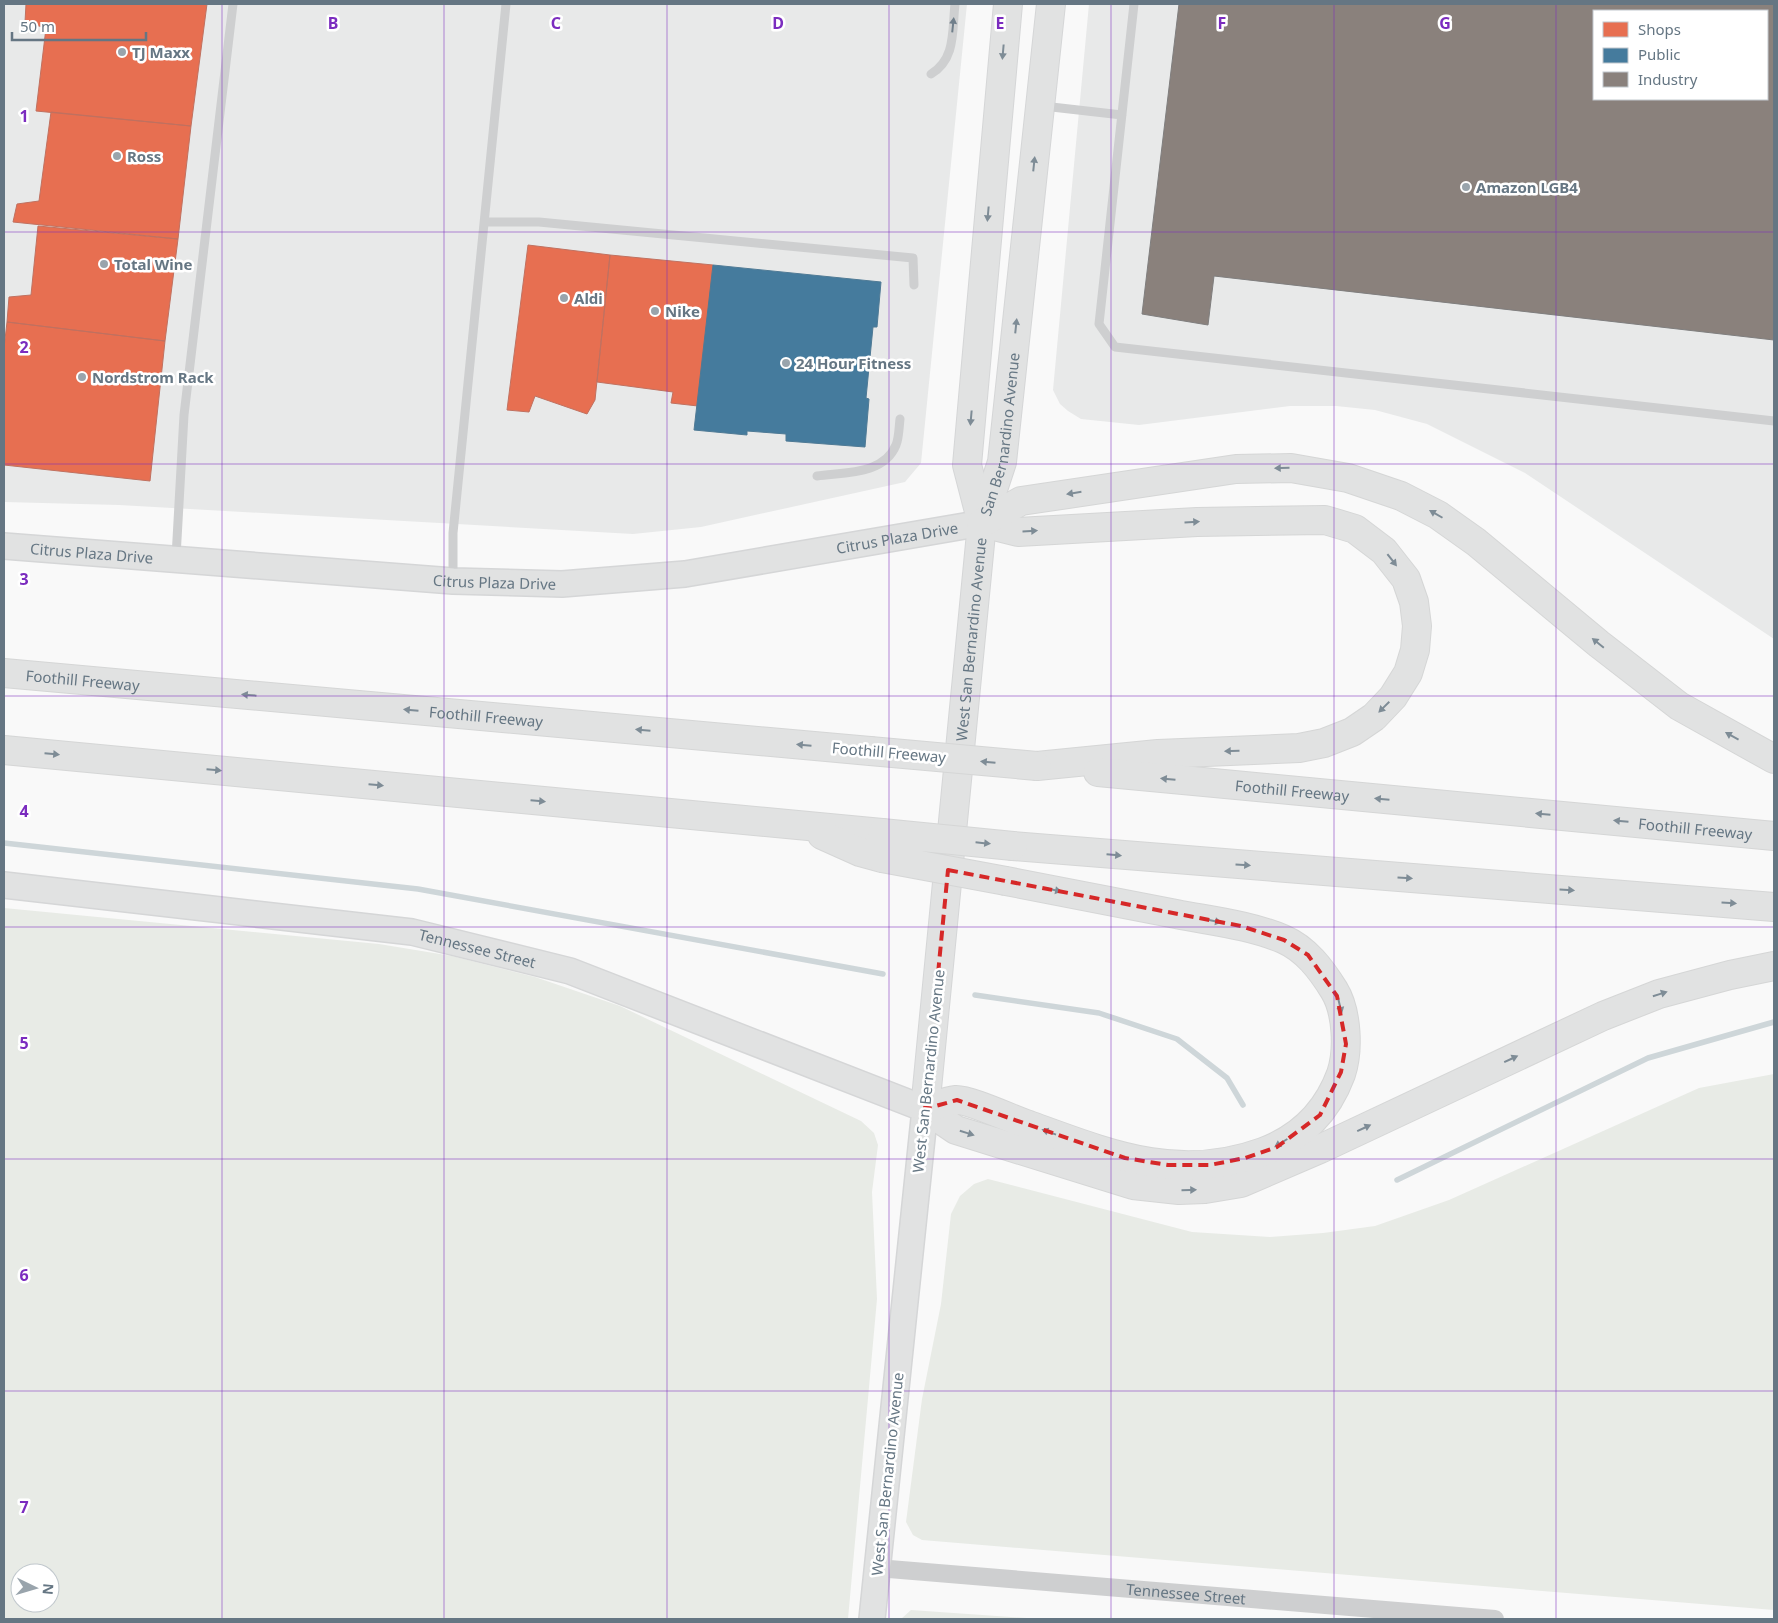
<svg xmlns="http://www.w3.org/2000/svg" width="1778" height="1623" font-family="'Noto Sans',sans-serif">
<style>
.built{fill:#e8e9e9;fill-rule:evenodd}
.green{fill:#e8ebe6;fill-rule:evenodd}
.shops{fill:#e76f51;stroke:#c07160}
.public{fill:#457b9d;stroke:#4f7a95}
.industry{fill:#8a817c;stroke:#7f7e7e;fill-rule:evenodd}
.lines{fill:none;stroke-linecap:round;stroke-linejoin:round}
.stream{stroke:#ced6d9;stroke-width:5.5}
.secondary-casing{stroke:#d5d6d7;stroke-width:28}
.primary-casing{stroke:#d5d6d7;stroke-width:30}
.highway-casing{stroke:#d5d6d6;stroke-width:30}
.lane{stroke:#cecfd0;stroke-width:9}
.street{stroke:#cecfd0;stroke-width:18}
.secondary{stroke:#e1e2e2;stroke-width:25}
.primary{stroke:#e1e2e2;stroke-width:28}
.highway{stroke:#e1e2e2;stroke-width:28}
.highway-bridge-casing{stroke:#d5d6d6;stroke-width:30;stroke-linecap:butt}
.highway-bridge{stroke:#e1e2e2;stroke-width:28}
.oneway{fill:#707f8b}
.oneway2{fill:#7e8c96}
.marked{fill:none;stroke:#d62828;stroke-width:4;stroke-dasharray:10 6;stroke-linejoin:round}
.grid{fill:none;stroke:#7b2cbf;stroke-width:1;stroke-opacity:0.55}
.poi-dot{fill:#99a4ac;stroke:#fff;stroke-width:2}
.labels{text-anchor:middle;dominant-baseline:central;stroke-width:5;stroke-linejoin:round;paint-order:stroke}
.poi-label{font-size:15px;font-weight:bold;fill:#657683;stroke:#fff;text-anchor:start}
.street-label{font-size:15px;fill:#657683;stroke:#fff}
.grid-label{font-size:16px;text-anchor:middle;font-weight:bold;fill:#7b2cbf;stroke:#fff;stroke-width:5;stroke-linejoin:round;paint-order:stroke}
</style>
<rect width="100%" height="100%" fill="#f9f9f9"/>
<path class="built" d="M4 4H967L921 463 905 482 701 527 633 534 119 505 4 502Z
M1089 4H1774V639L1525 473 1427 424 1375 410 1336 406H1290L1139 425 1081 419 1068 411 1060 404 1053 390ZM1594 11H1767V99H1594Z"/>
<path class="green" d="M4 908 379 944 452 956 535 977 620 1006 861 1121 874 1133 878 1145 872 1192 877 1299 848 1619H4ZM20 1573H50V1603H20Z
M1774 1074V1610L922 1540 913 1535 906 1522 922 1399 941 1304 951 1214 960 1196 974 1184 988 1179 1192 1232 1270 1237 1323 1233 1375 1226 1449 1200 1699 1088Z
M911 1610 1041 1619H901Z"/>
<path class="shops" d="M26 4H207L191 126 36 111 46 28 25 22Z
M51 112 191 126 178 239 13 222 17 204 39 201Z
M38 226 178 239 165 341 7 322 9 297 31 295Z
M528 245 610 255 595 400 587 414 535 396 529 412 507 410Z
M610 255 713 265 698 406 671 403 673 392 597 382Z
M7 322 165 341 150 481 4 465V348Z"/>
<path class="public" d="M713 265 881 282 877 327H873L866 398 869 399 865 447 786 441V434L747 431V435L694 430Z"/>
<path class="industry" d="M1179 4H1774V340L1214 276 1208 325 1142 314ZM1594 11H1767V99H1594Z"/>
<g class="lines">
<path class="stream" d="M4 843 418 889 883 974
M975 995 1099 1013 1177 1039 1227 1078 1243 1105
M1397 1180 1648 1058 1774 1022"/>
<g class="secondary-casing">
<g id="secondary">
<path id="s2" d="M4 546 453 581 562 584 685 574 982 523"/>
<path id="s3" d="M4 885 412 932 570 971 925 1109 872 1619"/>
</g>
</g>
<g class="primary-casing">
<g id="primary">
<path d="M982 523 967 465 1008 4"/>
<path id="s4" d="M925 1109 982 523 1002 462 1051 4"/>
</g>
</g>
<g class="highway-casing">
<g id="highway">
<path d="M982 523 1018 532 1197 522 1325 520 1355 529 1384 551 1406 579 1414 602 1417 626 1415 650 1408 673 1393 697 1374 717 1352 732 1324 743 1299 748 1158 754 1037 766"/>
<path d="M982 523 1021 501 1236 469 1291 468 1348 478 1401 496 1438 515 1476 542 1599 644 1679 706 1774 759"/>
<path id="s5" d="M4 673 870 751"/>
<path d="M4 750 882 833"/>
<path id="s6" d="M1098 772 1774 836"/>
<path d="M822 835 860 852 882 858"/>
<path d="M1013 846 1774 907"/>
<path d="M925 1109 956 1130 1133 1185 1179 1190 1205 1189 1241 1183 1320 1149 1603 1016 1659 994 1730 975 1774 966"/>
<path d="M925 1109C935 1106 946 1101 956 1100 968 1099 1014 1120 1029 1125 1109 1154 1178 1183 1263 1152 1301 1138 1327 1112 1341 1074 1349 1050 1347 1011 1334 990 1321 969 1306 949 1283 939 1250 925 1212 921 1176 914 1120 903 1063 892 1006 881"/>
</g>
</g>
<path class="lane" d="M1134 4 1099 324 1115 347 1774 421
M931 74C956 59 952 31 955 4
M1043 106 1122 115
M485 222H539L913 258 914 285
M817 476C844 472 884 475 896 445 899 438 899 427 900 419
M176 557 184 415 233 4
M453 579V533L506 4"/>
<path class="street" id="s1" d="M877 1568 1495 1619"/>
<use href="#secondary" class="secondary"/>
<use href="#primary" class="primary"/>
<use href="#highway" class="highway"/>
<g class="highway-bridge-casing">
<path id="highway-bridge" d="M870 751 1037 766
M882 833 1013 846
M882 858 1006 881"/>
</g>
<use href="#highway-bridge" class="highway-bridge"/>
</g>
<defs><path id="oneway-solid" d="M-6-.8H1V-3.2L6.5 0L1 3.2V.8H-6Z" transform="scale(1.25)"/></defs>
<use class="oneway" href="#oneway-solid" transform="translate(953 25) rotate(-84)"/>
<g class="oneway2">
<use href="#oneway-solid" transform="translate(1003 52) rotate(95)"/>
<use href="#oneway-solid" transform="translate(1034 164) rotate(-84)"/>
<use href="#oneway-solid" transform="translate(988 214) rotate(95)"/>
<use href="#oneway-solid" transform="translate(1016 326) rotate(-84)"/>
<use href="#oneway-solid" transform="translate(971 418) rotate(95)"/>
<use href="#oneway-solid" transform="translate(1282 468) rotate(179)"/>
<use href="#oneway-solid" transform="translate(1074 493) rotate(171)"/>
<use href="#oneway-solid" transform="translate(1436 514) rotate(-150)"/>
<use href="#oneway-solid" transform="translate(1192 522) rotate(-3)"/>
<use href="#oneway-solid" transform="translate(1030 531) rotate(-3)"/>
<use href="#oneway-solid" transform="translate(1392 560) rotate(52)"/>
<use href="#oneway-solid" transform="translate(1598 643) rotate(-141)"/>
<use href="#oneway-solid" transform="translate(249 695) rotate(-175)"/>
<use href="#oneway-solid" transform="translate(1384 707) rotate(135)"/>
<use href="#oneway-solid" transform="translate(411 710) rotate(-175)"/>
<use href="#oneway-solid" transform="translate(643 730) rotate(-175)"/>
<use href="#oneway-solid" transform="translate(1732 736) rotate(-151)"/>
<use href="#oneway-solid" transform="translate(804 745) rotate(-175)"/>
<use href="#oneway-solid" transform="translate(1232 751) rotate(178)"/>
<use href="#oneway-solid" transform="translate(52 754) rotate(5)"/>
<use href="#oneway-solid" transform="translate(988 762) rotate(-175)"/>
<use href="#oneway-solid" transform="translate(214 770) rotate(5)"/>
<use href="#oneway-solid" transform="translate(1168 779) rotate(-175)"/>
<use href="#oneway-solid" transform="translate(376 785) rotate(5)"/>
<use href="#oneway-solid" transform="translate(1382 799) rotate(-175)"/>
<use href="#oneway-solid" transform="translate(538 801) rotate(5)"/>
<use href="#oneway-solid" transform="translate(1543 814) rotate(-175)"/>
<use href="#oneway-solid" transform="translate(1621 821) rotate(-175)"/>
<use href="#oneway-solid" transform="translate(983 843) rotate(6)"/>
<use href="#oneway-solid" transform="translate(1114 855) rotate(5)"/>
<use href="#oneway-solid" transform="translate(1243 865) rotate(4)"/>
<use href="#oneway-solid" transform="translate(1405 878) rotate(4)"/>
<use href="#oneway-solid" transform="translate(1054 890) rotate(11)"/>
<use href="#oneway-solid" transform="translate(1567 890) rotate(4)"/>
<use href="#oneway-solid" transform="translate(1729 903) rotate(4)"/>
<use href="#oneway-solid" transform="translate(1214 921) rotate(11)"/>
<use href="#oneway-solid" transform="translate(1660 994) rotate(-18)"/>
<use href="#oneway-solid" transform="translate(1340 1006) rotate(76)"/>
<use href="#oneway-solid" transform="translate(1511 1059) rotate(-25)"/>
<use href="#oneway-solid" transform="translate(1364 1128) rotate(-25)"/>
<use href="#oneway-solid" transform="translate(1049 1132) rotate(-160)"/>
<use href="#oneway-solid" transform="translate(967 1133) rotate(17)"/>
<use href="#oneway-solid" transform="translate(1281 1143) rotate(148)"/>
<use href="#oneway-solid" transform="translate(1189 1190) rotate(-1)"/>
</g>
<path class="marked" d="M948 870 1241 926 1284 940 1308 955 1337 996 1346 1044 1341 1072 1320 1115 1277 1147 1245 1158 1210 1165H1168L1125 1158 957 1100 925 1109Z"/>
<path class="grid" d="M222 4V1619M444 4V1619M667 4V1619M889 4V1619M1111 4V1619M1334 4V1619M1556 4V1619M4 232H1774M4 464H1774M4 696H1774M4 927H1774M4 1159H1774M4 1391H1774"/>
<g class="poi-dot">
<circle cx="122" cy="52" r="5"/>
<circle cx="117" cy="156" r="5"/>
<circle cx="1466" cy="187" r="5"/>
<circle cx="104" cy="264" r="5"/>
<circle cx="564" cy="298" r="5"/>
<circle cx="655" cy="311" r="5"/>
<circle cx="786" cy="363" r="5"/>
<circle cx="82" cy="377" r="5"/>
</g>
<g class="labels">
<g class="poi-label">
<text x="132" y="52">TJ Maxx</text>
<text x="127" y="156">Ross</text>
<text x="1476" y="187">Amazon LGB4</text>
<text x="114" y="264">Total Wine</text>
<text x="574" y="298">Aldi</text>
<text x="665" y="311">Nike</text>
<text x="796" y="363">24 Hour Fitness</text>
<text x="92" y="377">Nordstrom Rack</text>
</g>
<g class="street-label">
<text stroke="none"><textPath href="#s4" startOffset="680">San Bernardino Avenue</textPath></text>
<text stroke="none"><textPath href="#s2" startOffset="898">Citrus Plaza Drive</textPath></text>
<text stroke="none"><textPath href="#s2" startOffset="88">Citrus Plaza Drive</textPath></text>
<text stroke="none"><textPath href="#s2" startOffset="492">Citrus Plaza Drive</textPath></text>
<text stroke="none"><textPath href="#s4" startOffset="472">West San Bernardino Avenue</textPath></text>
<text stroke="none"><textPath href="#s5" startOffset="79">Foothill Freeway</textPath></text>
<text stroke="none"><textPath href="#s5" startOffset="484">Foothill Freeway</textPath></text>
<text transform="translate(889 752) rotate(5)">Foothill Freeway</text>
<text stroke="none"><textPath href="#s6" startOffset="195">Foothill Freeway</textPath></text>
<text stroke="none"><textPath href="#s6" startOffset="600">Foothill Freeway</textPath></text>
<text stroke="none"><textPath href="#s3" startOffset="478">Tennessee Street</textPath></text>
<text transform="translate(928 1071) rotate(-84)">West San Bernardino Avenue</text>
<text transform="translate(887 1474) rotate(-84)">West San Bernardino Avenue</text>
<text stroke="none"><textPath href="#s1" startOffset="310">Tennessee Street</textPath></text>
</g>
</g>
<g class="grid-label">
<text x="333" y="29">B</text>
<text x="556" y="29">C</text>
<text x="778" y="29">D</text>
<text x="1000" y="29">E</text>
<text x="1222" y="29">F</text>
<text x="1445" y="29">G</text>
<text x="24" y="122">1</text>
<text x="24" y="353">2</text>
<text x="24" y="585">3</text>
<text x="24" y="817">4</text>
<text x="24" y="1049">5</text>
<text x="24" y="1281">6</text>
<text x="24" y="1513">7</text>
</g>
<rect width="1778" height="1623" fill="none" stroke="#657683" stroke-width="10"/>
<rect x="1593" y="10" width="175" height="90" fill="#ffffff" stroke="#c1c8cd"/>
<rect x="1603" y="22" width="25" height="15" fill="#e76f51" stroke="#c1c8cd"/>
<text x="1638" y="35" font-size="15" fill="#657683">Shops</text>
<rect x="1603" y="48" width="25" height="15" fill="#457b9d" stroke="#c1c8cd"/>
<text x="1638" y="60" font-size="15" fill="#657683">Public</text>
<rect x="1603" y="72" width="25" height="15" fill="#8a817c" stroke="#c1c8cd"/>
<text x="1638" y="85" font-size="15" fill="#657683">Industry</text>
<g transform="translate(35 1588) rotate(95)"><circle r="24" fill="#ffffff" stroke="#c1c8cd"/>
<path d="M0-4L9 19L0 12L-9 19Z" fill="#99a4ac"/>
<text y="-8" font-size="14" font-weight="bold" text-anchor="middle" fill="#657683">N</text>
</g>
<path d="M12 32v8h134v-8" fill="none" stroke="#657683" stroke-width="2.5"/>
<text x="20" y="32" font-size="15" fill="#657683" stroke="#ffffff" stroke-width="4" paint-order="stroke">50 m</text>
</svg>
